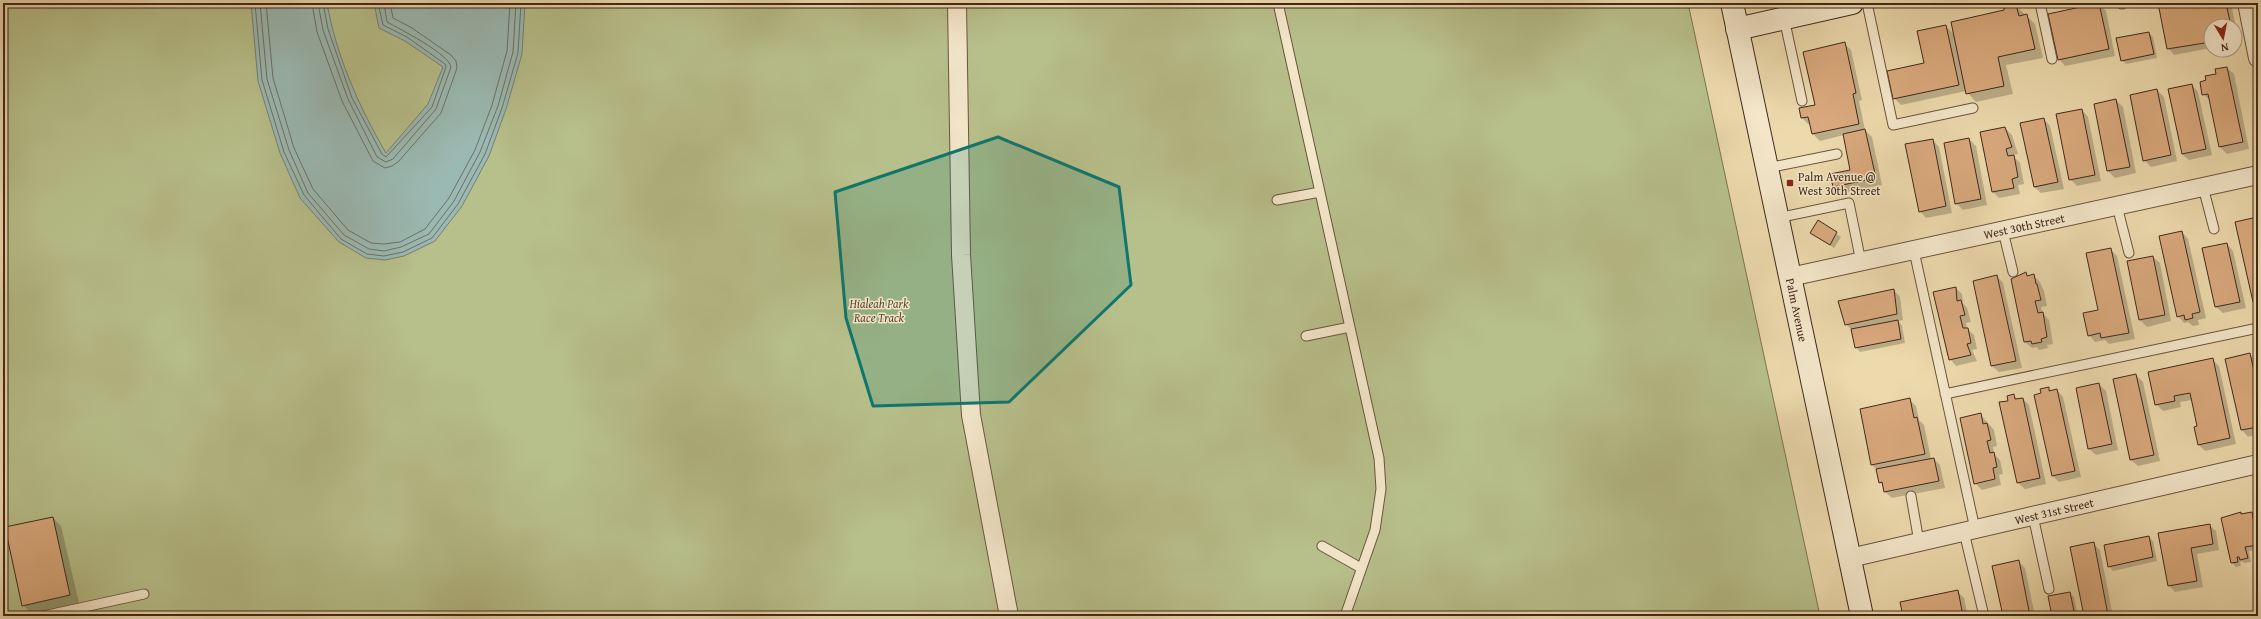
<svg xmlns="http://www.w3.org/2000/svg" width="2261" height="619" font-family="'Gentium Book Plus',serif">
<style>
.green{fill:#b7bf8a;stroke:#7c7452}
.water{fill:#9ab9b2;stroke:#767f76}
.shadow{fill:#0003}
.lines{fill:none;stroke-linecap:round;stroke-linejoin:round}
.shore{stroke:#6e7066;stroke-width:1}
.building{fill:#d9a97d;stroke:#41281b}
.lane-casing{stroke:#6c543f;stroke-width:11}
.street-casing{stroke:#6c543f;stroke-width:20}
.secondary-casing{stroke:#41281b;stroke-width:24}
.lane{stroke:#f3e6c9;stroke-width:9}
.street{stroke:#f3e6c9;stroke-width:18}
.secondary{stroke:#f3e6c9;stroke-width:22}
.marked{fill:#0f766e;fill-opacity:0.2;stroke:#0f766e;stroke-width:3;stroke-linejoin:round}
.poi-dot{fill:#8f2418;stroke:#f3e6c9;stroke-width:1.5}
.labels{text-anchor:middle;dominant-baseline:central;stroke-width:3;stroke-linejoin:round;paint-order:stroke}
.poi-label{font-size:12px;fill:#41281b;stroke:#f3e6c9;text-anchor:start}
.street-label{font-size:12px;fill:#41281b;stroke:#f3e6c9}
.park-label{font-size:12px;font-style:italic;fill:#594631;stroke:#f3e6c9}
</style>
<rect width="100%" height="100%" fill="#ecd9ac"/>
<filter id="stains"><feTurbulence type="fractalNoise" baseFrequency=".005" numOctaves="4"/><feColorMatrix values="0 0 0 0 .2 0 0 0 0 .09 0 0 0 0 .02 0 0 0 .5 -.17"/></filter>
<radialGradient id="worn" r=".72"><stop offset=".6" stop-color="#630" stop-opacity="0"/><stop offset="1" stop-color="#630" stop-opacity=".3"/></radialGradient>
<path class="green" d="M3 3H1688L1820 616H3Z"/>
<path class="water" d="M251 3H327C336 55 359 107 386 153L428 104 443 67 405 41 379 28 374 3H525L522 54 506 109 489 156 462 206 435 241 404 256 385 260 366 258 339 242 300 198 280 153 258 81Z"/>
<path class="shadow" d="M2159 3H2231L2239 43 2235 44V26H2211V48L2174 55 2168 48Z
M2099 4 2106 11 2115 56 2065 66 2059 59Z
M2016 6 2035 24 2043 58 2006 65 2013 94 1976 102 1966 91 1901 105 1894 98 1925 63 1946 26 1955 35Z
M2149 33 2153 37 2157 58 2126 64 2122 60Z
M1845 44 1851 50 1862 100 1859 101 1865 130 1872 137 1882 185 1840 193 1834 187 1852 171 1844 135 1820 141 1813 134 1811 124H1808L1802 118 1800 109 1816 105Z
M2227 68 2234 74 2249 149 2227 154 2220 147 2211 101 2203 94 2207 81Z
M2192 85 2198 92 2212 155 2189 160 2182 154Z
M2157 90 2164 97 2177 161 2151 167 2144 160Z
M2116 100 2123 107 2136 173 2115 178 2108 171 2095 104Z
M2082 110 2088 117 2101 181 2077 186 2070 179Z
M2044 119 2050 126 2064 189 2041 193 2034 187Z
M2005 128 2012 135 2018 154 2012 155 2020 163 2024 184 2018 185 2020 194 1999 198 1993 192Z
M1969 139 1976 146 1987 205 1963 210 1956 203Z
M1933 140 1939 147 1952 213 1926 218 1920 211Z
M2257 218 2258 219V306L2254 302 2237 222Z
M1818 222 1841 237 1834 248 1811 233Z
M2182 232 2188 239 2206 318 2198 320 2199 325 2193 326 2188 322 2184 323 2178 316Z
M2227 244 2233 251 2246 308 2223 313 2216 307 2204 249Z
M2110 249 2117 256 2135 339 2109 344 2105 340 2095 342 2089 335 2099 310Z
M2153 257 2160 263 2171 321 2147 327 2140 320 2128 262Z
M2026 274 2029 276 2033 275 2040 282 2044 291 2047 306 2041 307 2042 312 2049 320 2053 344 2047 345 2048 348 2039 350 2037 347 2032 348 2025 342Z
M1997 276 2003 283 2022 368 1999 372 1992 366 1974 282Z
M1956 288 1962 294 1963 303 1967 308 1971 322 1966 323 1967 329 1974 335 1977 349 1972 350 1977 361 1956 366 1950 359Z
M1894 290 1900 297 1903 320 1898 321 1902 326 1905 343 1860 352 1856 347 1853 331 1846 324 1839 302Z
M2250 354 2256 361 2258 368V434L2248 437 2242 430 2226 359Z
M2212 359 2219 366 2236 444 2205 451 2198 444V426L2192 400 2180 402 2181 407 2163 411 2156 404Z
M2136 375 2143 382 2160 461 2138 466 2131 460Z
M2099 384 2106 391 2118 450 2096 455 2089 449Z
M2048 388 2052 391 2057 390 2063 397 2081 477 2059 482 2053 476Z
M2013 395 2018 400 2023 399 2029 405 2046 484 2025 489 2018 483 2009 401Z
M1909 399 1916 406 1919 420 1924 425 1931 459H1934L1940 465 1945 488 1892 498 1885 492 1884 487 1880 482 1877 470 1872 465 1861 410Z
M1980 414 1994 430 1997 446 1993 447 1994 454 2000 460 2003 474 1999 475 2001 485 1982 490 1975 483Z
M2240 513 2243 515 2252 513 2256 518 2258 550 2249 551 2251 562 2245 563 2240 561 2241 566 2236 567 2232 563Z
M53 518 61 526 79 603 32 614 23 605Z
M2209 525 2216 531 2219 550 2197 554 2203 587 2175 592 2169 585 2159 533Z
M2149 537 2153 541 2157 561 2113 571 2109 566Z
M2093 543 2100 550 2113 616H2085L2071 548Z
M2018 561 2025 568 2035 616H2004Z
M1957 591 1964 598 1968 616H1904Z
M2070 593 2074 597 2078 616H2053Z"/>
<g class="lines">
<path class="shore" d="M255 3 262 80 284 152 304 195 341 239 367 254 384 256 403 252 432 238 458 204 485 154 502 108 518 53 521 3
M260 3 267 79 289 150 308 193 344 235 369 249 384 251 401 247 429 234 454 201 480 152 498 106 513 52 516 3
M266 3 273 78 294 148 313 189 348 230 371 243 384 244 400 242 425 229 449 198 475 150 492 105 507 51 510 3
M312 3 317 32 342 101 373 161 385 168 392 166 398 162 441 113 457 68 456 61 451 55 412 28 393 18 390 3
M318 3 323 30 348 99 377 157 386 162 393 159 436 109 451 67C449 54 400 29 387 22L384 3
M323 3 328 29 352 98 382 154 386 157 432 107 446 67 445 64 407 37 383 25 378 3"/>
</g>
<path class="building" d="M2099 3 2109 49 2058 60 2048 14Z
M2158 3H2226L2231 26H2211V42L2167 49Z
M2016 5 2019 16 2027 14 2035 49 1998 57 2004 86 1966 94 1951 22 2004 10V8Z
M1946 25 1959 85 1893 99 1887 71 1924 63 1917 31Z
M2149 32 2154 54 2121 61 2116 38Z
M1845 42 1856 93 1853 94 1859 124 1812 134 1808 117 1801 118 1799 108 1815 105 1803 52Z
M2227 67 2243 142 2219 147 2208 94 2202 95 2200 82 2206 80 2205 76 2216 74 2215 69Z
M2192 84 2206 149 2182 154 2168 89Z
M2157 89 2171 155 2143 161 2130 95Z
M2116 99 2130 167 2107 171 2094 104Z
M2082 109 2095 175 2069 180 2056 114Z
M2044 118 2058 182 2034 187 2020 123Z
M2005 127 2012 147 2006 149 2008 156 2014 155 2018 177 2012 179 2014 188 1992 192 1980 132Z
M1865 129 1876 178 1833 187 1830 174 1850 170 1843 134Z
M1969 138 1981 199 1955 204 1944 143Z
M1933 139 1946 206 1919 212 1905 144Z
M2257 217 2258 301 2253 302 2235 222Z
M1818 220 1837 232 1830 245 1810 233Z
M2182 231 2200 312 2192 314 2193 318 2185 320 2184 315 2177 317 2159 236Z
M2227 243 2240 302 2215 307 2202 248Z
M2111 248 2129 333 2101 338 2100 333 2088 336 2083 313 2098 310 2086 253Z
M2153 256 2165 315 2139 320 2127 261Z
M2026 272 2027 276 2034 274 2036 284H2037L2041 300 2035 301 2038 313 2043 312 2047 337 2041 339 2042 342 2032 344 2031 341 2024 342 2011 279Z
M1997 275 2016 361 1991 366 1973 281Z
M1956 287 1957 301 1961 300 1965 315 1960 316 1963 328H1968L1971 343 1967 344 1971 355 1949 360 1933 292Z
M1894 289 1897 314 1845 325 1838 301Z
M1898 320 1901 339 1855 348 1851 329Z
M2250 353 2258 389V427L2241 430 2225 359Z
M2213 358 2230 438 2198 445 2194 427 2197 426 2190 393 2174 396 2175 401 2155 405 2148 372Z
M2136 374 2154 455 2130 460 2113 379Z
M2099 383 2112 444 2088 449 2076 388Z
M2049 387V391L2057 389 2075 471 2052 476 2034 395 2041 393 2040 389Z
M2014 394 2015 399 2023 398 2040 478 2017 483 1999 402 2008 401 2007 396Z
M1910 398 1914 418 1917 417 1925 454 1871 465 1860 409Z
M1981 413 1983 424 1987 423 1991 440 1987 441 1990 453 1994 452 1997 467 1993 468 1995 479 1974 484 1960 418Z
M1934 458 1939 481 1884 492 1882 482 1879 483 1876 469Z
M2241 512V514L2252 512 2258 545 2245 547 2248 558 2240 560 2239 557H2237L2238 562 2231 563 2221 518Z
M53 517 70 595 22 606 5 527Z
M2210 524 2213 544 2191 548 2197 581 2168 586 2158 533Z
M2149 536 2153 557 2108 567 2104 545Z
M2094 542 2108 615 2084 616 2070 547Z
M2019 560 2030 616H2003L1992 566Z
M1958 590 1963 616H1903L1900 602Z
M2070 592 2075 616H2052L2048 596Z"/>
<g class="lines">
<g class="lane-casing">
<path id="lane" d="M1278 3 1379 458 1381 489 1375 530 1345 616
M1867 3 1893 125 1973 108
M2040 3 2052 59
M2122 3V4
M1784 18 1802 101
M1767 168 1837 154
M2203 187 2214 229
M1277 200 1320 192
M2117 206 2129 253
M1777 218 1849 203 1861 262
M2003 231 2013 272
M1914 251 1975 529
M1306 336 1350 327
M1945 394 2258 328
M1911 496 1919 542
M2033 516 2049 589
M1964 532 1984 616
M1322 546 1361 568
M43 616 144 594"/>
</g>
<g class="street-casing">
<path id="street" d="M957 3 961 255 971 415 1009 616
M2247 3 2258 58
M1790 277 2258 175
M1850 558 2258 464"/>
</g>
<g class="secondary-casing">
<path id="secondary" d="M1732 3 1862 616
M1737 29 1852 3"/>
</g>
<use href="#lane" class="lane"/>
<use href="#street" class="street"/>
<use href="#secondary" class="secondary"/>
</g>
<path class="marked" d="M998 137 1119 187 1131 285 1009 402 873 406 846 318 835 192Z"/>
<rect class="poi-dot" x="1786" y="179" width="8" height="8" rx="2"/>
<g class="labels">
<g class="poi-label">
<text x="1798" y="176">Palm Avenue @<tspan x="1798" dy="14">West 30th Street</tspan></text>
</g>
<g class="street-label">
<text transform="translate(2024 226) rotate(-12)">West 30th Street</text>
<text transform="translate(1797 310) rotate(78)">Palm Avenue</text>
<text transform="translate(2054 511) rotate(-13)">West 31st Street</text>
</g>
<g class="park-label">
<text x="879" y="303">Hialeah Park<tspan x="879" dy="14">Race Track</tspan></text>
</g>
</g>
<rect width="2261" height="619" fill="none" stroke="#ecd9ac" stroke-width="16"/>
<rect x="4" y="4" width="2253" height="611" fill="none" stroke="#41281b" stroke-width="2"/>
<rect x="8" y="8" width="2245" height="603" fill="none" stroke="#41281b"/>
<g transform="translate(2223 38) rotate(170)"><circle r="19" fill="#f3e6c9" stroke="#ac9a83"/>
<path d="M0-3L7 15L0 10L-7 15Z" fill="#8f2418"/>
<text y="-6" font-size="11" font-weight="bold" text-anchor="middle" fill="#41281b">N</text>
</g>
<rect width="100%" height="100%" filter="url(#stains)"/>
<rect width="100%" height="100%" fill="url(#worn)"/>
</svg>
